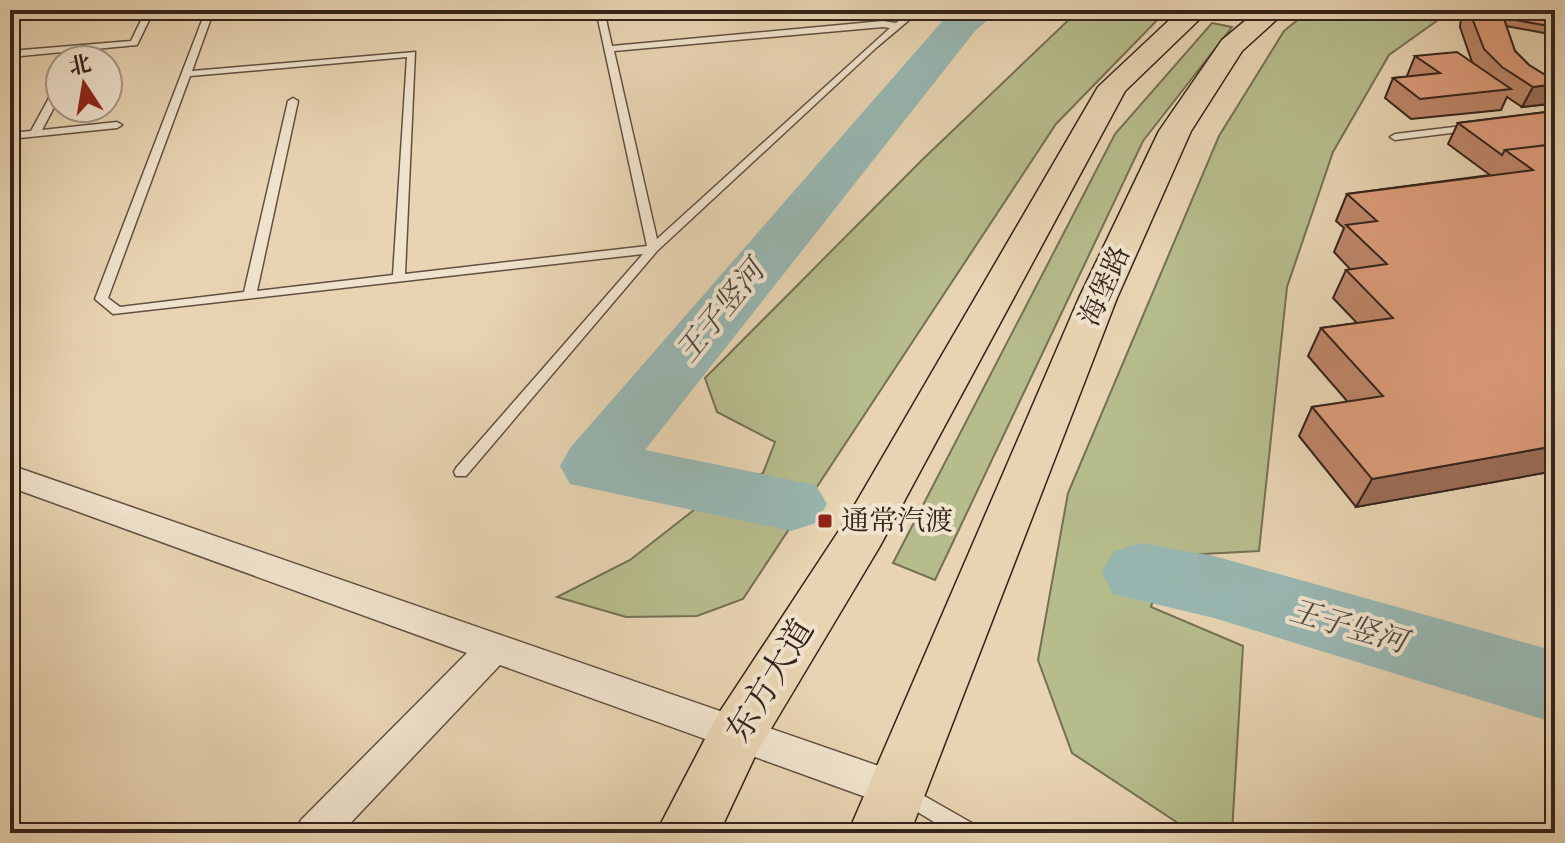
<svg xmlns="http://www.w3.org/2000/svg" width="1565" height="843" font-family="'Libre Bodoni','Noto Serif SC',serif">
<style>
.green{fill:#b6bc8c;stroke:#757054;stroke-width:2}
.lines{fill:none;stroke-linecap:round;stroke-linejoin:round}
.river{fill:#98b7b2;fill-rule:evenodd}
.service-casing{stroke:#614f41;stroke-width:3}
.minor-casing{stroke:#614f41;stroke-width:3}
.primary-casing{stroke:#34231b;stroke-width:3}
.service{fill:#f0e3cd;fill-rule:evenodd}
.minor{fill:#f0e3cd;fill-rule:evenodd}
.primary{fill:#e8d4b2;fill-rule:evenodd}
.wall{fill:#be866a;stroke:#34231b;stroke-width:2}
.shaded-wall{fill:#9b6d56;stroke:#34231b;stroke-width:2}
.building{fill:#dd9c7b;stroke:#34231b;stroke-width:2}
.poi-dot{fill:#8f2418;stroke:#f0e3cd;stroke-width:3}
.labels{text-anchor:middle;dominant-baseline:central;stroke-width:8;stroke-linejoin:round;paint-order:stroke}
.street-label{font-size:28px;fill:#34231b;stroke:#f0e3cd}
.poi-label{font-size:28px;fill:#34231b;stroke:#f0e3cd;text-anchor:start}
.water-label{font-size:30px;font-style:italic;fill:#4d4841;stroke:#f0e3cd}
.near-street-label{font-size:34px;fill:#34231b;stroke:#f0e3cd}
</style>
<rect width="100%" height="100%" fill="#e8d4b2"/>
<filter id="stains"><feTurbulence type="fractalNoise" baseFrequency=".0025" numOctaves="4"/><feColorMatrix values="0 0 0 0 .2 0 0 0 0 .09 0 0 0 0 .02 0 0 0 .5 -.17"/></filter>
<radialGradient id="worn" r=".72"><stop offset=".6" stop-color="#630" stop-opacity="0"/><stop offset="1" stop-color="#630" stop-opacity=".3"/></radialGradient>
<path class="green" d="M1079 10H1167L1056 124 743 599 697 616 626 617 557 597 630 560 699 506 763 473 775 442 717 412 705 378 923 159Z
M1310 10H1452L1389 55 1333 152 1287 287 1259 551 1165 556 1151 607 1243 646 1232 833H1193L1072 753 1038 660 1068 493 1219 136 1284 31Z
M1212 23 1232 27 1143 141 935 580 893 563 1115 134Z"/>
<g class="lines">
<path class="river" d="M952 10H999L975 31 645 450 816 485 827 504 816 523 791 531 570 484 560 466 570 448Z
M1140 543 1214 556 1555 651V723L1214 618 1113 594 1102 573 1113 552Z"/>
<g class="service-casing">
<path id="service" d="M10 10H16L10 16Z
M146 10H154L137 45 10 57V51L131 41Z
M206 10H214L192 71 415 52 405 274 647 246 596 10H604L612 46 883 21 896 23 912 10H921L877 47 657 251 466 476H456L454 472 456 468 643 254 113 314 95 299ZM883 27 890 28 657 239 614 51ZM407 57 393 275 257 291 298 101 293 98 288 101 244 292 120 307 108 298 190 76Z
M60 84V96L42 130 117 122 122 125 117 128 10 139V133L31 131 55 87Z
M1471 125 1475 126V130L1395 140 1390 137 1395 134Z
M905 785 977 826 980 833H952L898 800 895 794 898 788Z"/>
</g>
<g class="minor-casing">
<path id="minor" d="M10 465 899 773 912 778 918 791 912 804 899 809 500 665 341 833H295L301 820 467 653 10 487Z"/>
</g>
<g class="primary-casing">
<path id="primary" d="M1180 10H1209L1125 91 880 546 757 752 719 833H656L717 716 846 520 1098 87Z
M1258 10H1287L1242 51 1191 131 1117 298 910 833H848L1079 298 1159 131 1222 40Z"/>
</g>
<use href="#service" class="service"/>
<use href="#minor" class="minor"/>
<use href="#primary" class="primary"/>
</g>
<path class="wall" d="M1462 10H1507L1555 18V35L1506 26 1515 51 1529 65 1555 81V92L1549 104 1522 107 1507 97 1501 110 1411 119 1385 98 1393 78 1408 77 1407 76 1415 56 1472 62 1460 27Z
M1555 111V471L1356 507 1299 436 1312 407 1348 402 1308 356 1321 328 1357 323 1333 298 1346 270H1351L1334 252 1344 228 1336 221 1347 194 1490 175 1448 144 1458 123Z"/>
<path class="shaded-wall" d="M1555 84V92L1549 104 1522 107 1533 87Z
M1555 446V471L1356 507 1372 479Z"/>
<path class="building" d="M1469 10H1501L1515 51 1529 65 1555 81V84L1533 87 1502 67 1484 49Z
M1501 10 1555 18V27L1503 18Z
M1457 52 1511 89 1420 99 1393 78 1440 73 1415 56Z
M1555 111V144L1505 150 1502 155 1458 123Z
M1555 144V446L1372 479 1312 407 1383 396 1321 328 1393 318 1346 270 1387 264 1346 225 1377 221 1347 194 1533 170 1505 150Z"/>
<rect class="poi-dot" x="817" y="513" width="16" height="16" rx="4"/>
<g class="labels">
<g class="street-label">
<text transform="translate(1105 286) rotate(-66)">海堡路</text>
</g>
<g class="poi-label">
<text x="841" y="521">通常汽渡</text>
</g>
<g class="water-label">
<text transform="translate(721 312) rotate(-51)">王子竖河</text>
<text transform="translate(1348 627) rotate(16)">王子竖河</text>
</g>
<g class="near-street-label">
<text transform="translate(771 681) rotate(-59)">东方大道</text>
</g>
</g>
<rect width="1565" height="843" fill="none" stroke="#e8d4b2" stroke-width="40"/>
<rect x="12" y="12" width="1541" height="819" fill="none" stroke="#34231b" stroke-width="4"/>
<rect x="20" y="20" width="1525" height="803" fill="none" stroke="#34231b" stroke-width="2"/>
<g transform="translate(84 84) rotate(348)"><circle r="38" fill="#f0e3cd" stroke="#a59686" stroke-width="2"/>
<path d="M0-6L14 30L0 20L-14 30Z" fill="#8f2418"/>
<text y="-12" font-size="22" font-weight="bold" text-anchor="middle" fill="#34231b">北</text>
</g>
<rect width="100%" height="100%" filter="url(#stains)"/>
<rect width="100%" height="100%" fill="url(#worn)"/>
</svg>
